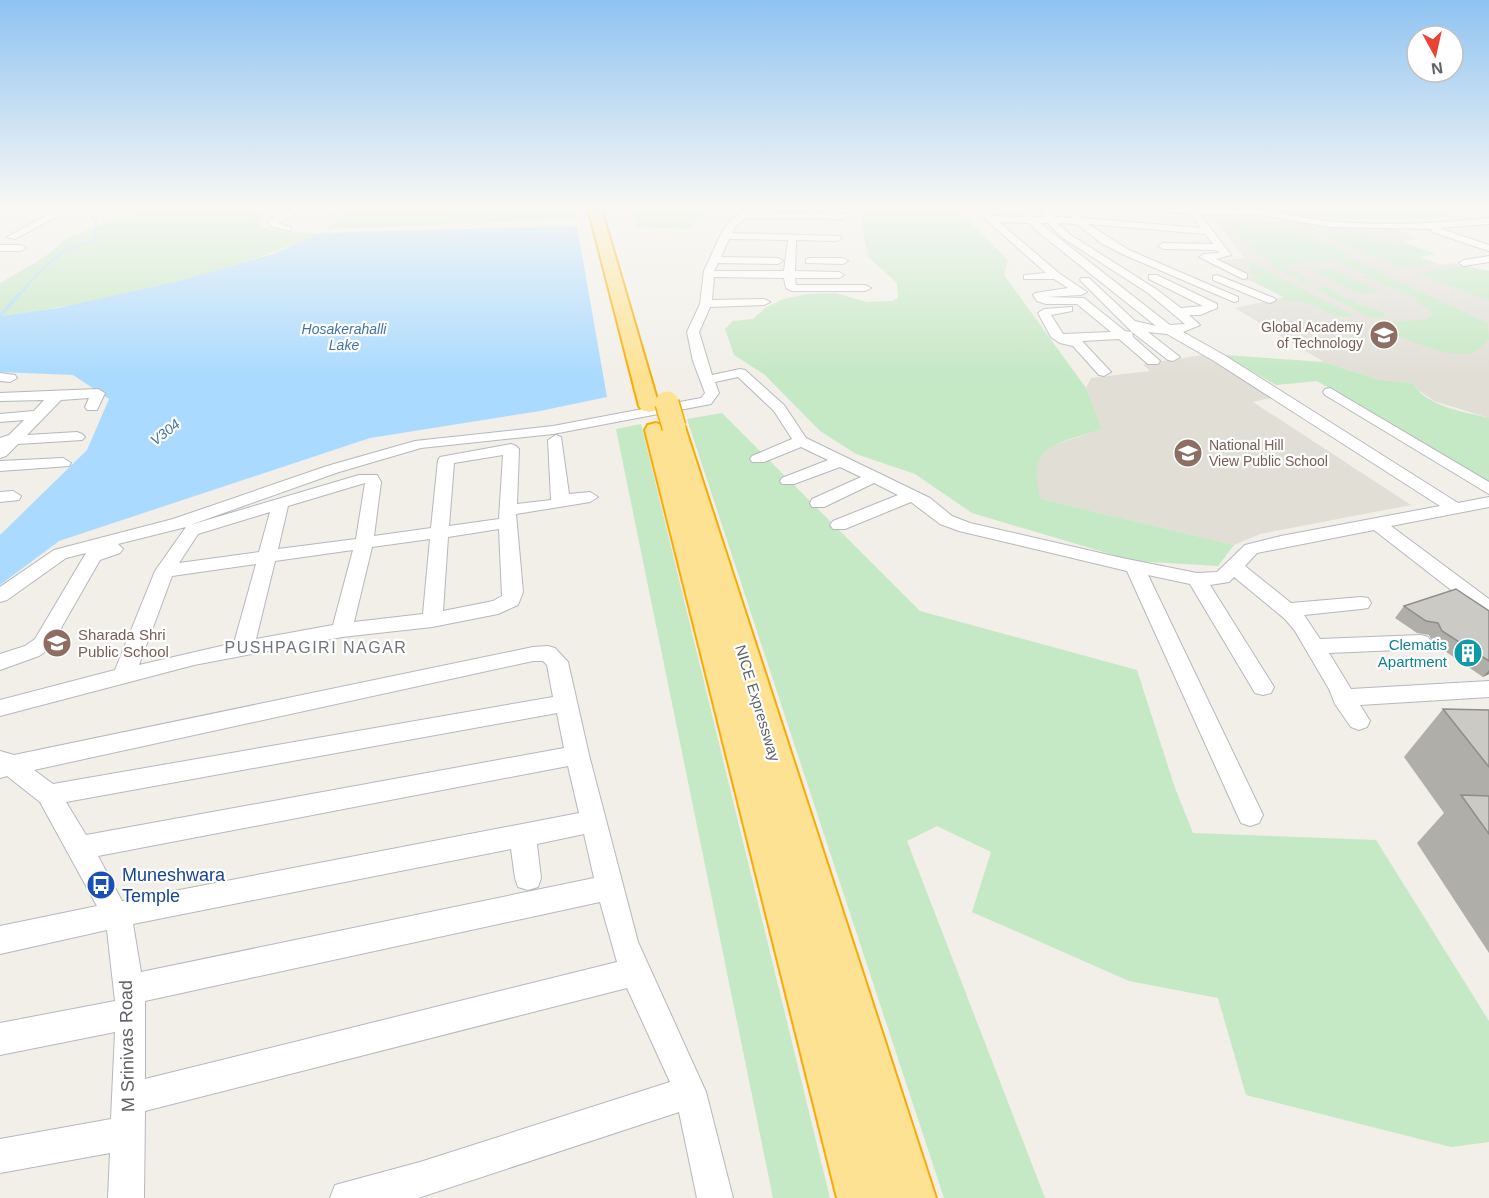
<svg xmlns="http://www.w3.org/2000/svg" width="1489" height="1198" font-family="Helvetica,sans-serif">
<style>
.education{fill:#e1ded6}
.green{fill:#c5e8c5}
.water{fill:#aadaff}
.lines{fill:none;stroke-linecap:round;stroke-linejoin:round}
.stream-far1{stroke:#aadaff;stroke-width:2}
.stream{stroke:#aadaff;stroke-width:3}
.minor-casing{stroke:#b5b8bc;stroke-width:2}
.highway-casing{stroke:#f9ab00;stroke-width:4}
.minor{fill:#fff;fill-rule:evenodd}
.highway{fill:#fde293;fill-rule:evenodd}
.highway-bridge-casing{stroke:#f9ab00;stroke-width:26;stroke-linecap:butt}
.highway-bridge{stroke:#fde293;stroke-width:23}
.wall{fill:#afaea9}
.shaded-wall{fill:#8f8d8a}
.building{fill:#cccac5;stroke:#8f8d8a;stroke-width:1.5}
.labels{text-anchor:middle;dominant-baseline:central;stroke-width:4.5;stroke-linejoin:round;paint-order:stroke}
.far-education-label{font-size:14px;fill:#785e54;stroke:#fff;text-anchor:end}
.far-water-label{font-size:14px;font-style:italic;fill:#4174aa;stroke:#fff}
.education-label{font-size:15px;fill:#785e54;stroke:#fff;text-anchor:start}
.culture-label{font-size:15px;fill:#0d838f;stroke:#fff;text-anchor:end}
.street-label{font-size:15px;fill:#5f6368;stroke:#fff}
.neighbourhood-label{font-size:16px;letter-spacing:1.5px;fill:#70757a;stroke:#fff}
.near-transit-label{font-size:18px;fill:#164399;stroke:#fff;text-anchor:start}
.near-street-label{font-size:18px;fill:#5f6368;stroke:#fff}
</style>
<rect width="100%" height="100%" fill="#f1efe8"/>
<path class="education" d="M1212 217 1396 228 1417 238 1404 242 1435 254 1420 257 1442 265 1451 263 1489 271V418L1434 401 1418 390 1413 383 1380 380 1324 362 1235 308 1285 297 1209 262 1245 258Z
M1209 354 1275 397 1253 402 1411 505 1260 534 1234 545 1041 499 1035 480V465L1048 447 1102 429 1086 388 1091 378 1150 371 1143 364Z"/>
<path class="green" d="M353 208H576L574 219 326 229Z
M630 208H705L690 229 637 227Z
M864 208H956L1008 260 1004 275 1086 388 1102 429C1059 444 1024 443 1041 499L1234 545 1218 566 1134 561 972 513 915 474 856 454 820 431 765 375 734 355 725 329 733 321 753 319 765 308 783 299 807 294 835 293 867 302 892 301 898 298 897 283 867 256 861 218Z
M1262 208H1432L1454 217C1398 220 1316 222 1262 208Z
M249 209 265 217 259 227 281 232 319 233C220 278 108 302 0 316V283L43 258 69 237 117 219 150 211Z
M1230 224 1294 227 1349 253 1340 256 1352 259 1487 323 1489 339C1485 343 1480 349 1475 351 1454 362 1405 338 1384 330L1378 326 1384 323 1428 319 1433 315 1430 310 1414 302 1421 301 1408 294 1401 295 1405 293C1395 288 1386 286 1376 283L1380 282C1374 279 1368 279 1363 277L1368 275 1336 260 1282 265 1312 281 1320 282 1305 283 1273 267 1270 258 1248 246Z
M1313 231 1361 234 1363 236 1403 242 1435 254 1420 257 1437 263 1403 268Z
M1248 261 1354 316C1329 319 1328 310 1308 303 1298 300 1290 304 1279 299L1285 298 1250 279 1258 277 1248 272 1251 271Z
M1464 266 1489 271V301L1418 273Z
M1333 269 1380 292 1359 294 1313 270Z
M1329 287 1331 288 1328 289 1347 299H1356L1350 300C1362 307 1377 307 1387 317H1369L1314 288Z
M1224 355 1324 362 1380 380 1413 383C1426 407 1465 412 1489 418V483L1317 381 1276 385Z
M722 413 920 611 1137 670 1175 788 1193 833 1376 840 1489 1021V1142L1451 1147 1246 1095 1218 998 1129 981 972 912 991 852 937 826 907 841 1045 1198H944L687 419Z
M641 424 830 1198H773L616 429Z"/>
<path class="water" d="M577 226 607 397 540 411 370 438 59 541 0 585V535L87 450 109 399 73 375 0 372V316L58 308 179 281 273 254 319 233Z"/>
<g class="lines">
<path class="stream-far1" d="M0 209 4 208
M18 296 43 268 67 249 95 240 96 221 84 208"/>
<path class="stream" d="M0 316 19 294"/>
<g class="minor-casing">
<path id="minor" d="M291 208H304L278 223 291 227V231L272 227 268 222 270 220Z
M331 208H341L334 214 329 211Z
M747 208H757L753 212 846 214 848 216 843 219 746 218 736 226 732 233 840 236 842 238 837 241 796 240 795 271 839 272 844 275 839 278H795L796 285H865L871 288 865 291H792L786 288 784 278 714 277 712 300 764 299 770 302 764 305 710 307 699 332 712 375 740 369 745 370 784 405 806 438 930 498 952 516 970 523 1122 558 1197 573 1217 572 1245 545 1281 536 1440 506 1214 361 1167 334 1148 332 1180 357 1173 361 1168 360 1132 332 1080 280 1081 278H1089L1135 321 1156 326 1038 232 1029 223 999 222 1060 274 1087 292 1081 295 1047 297 1084 298 1125 331 1132 332 1133 337 1160 361 1158 364H1148L1119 339 1082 341 1111 372 1104 376 1099 375 1073 346 1060 343 1051 337 1038 313 1044 309 1072 307V311L1051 315 1063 334 1111 332 1077 304H1046L1037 301 1033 295 1035 293 1068 288 1054 279H1024V275L1046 273 973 208H983L992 216 1024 217 1017 208H1026L1034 217H1045L1040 208H1049L1054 217 1072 218V214L1075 213 1082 218 1201 228 1190 213 1143 211 1139 208 1241 210 1238 208C1268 208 1298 218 1329 221 1382 226 1436 224 1489 218V224L1439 228 1489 245V251L1432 232 1431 229 1331 227 1259 215 1200 214 1231 255 1216 259 1247 274V278L1243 279 1199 257 1204 254 1219 253 1217 250 1163 249 1158 246 1163 243 1213 244 1205 234 1088 224 1129 250 1238 297V301L1234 302 1122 254 1101 243 1077 224 1058 223 1069 234 1156 289 1181 308 1203 306 1149 279V275H1157L1217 304V308L1200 315H1189L1200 325 1183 332 1224 355 1458 503 1489 497V507L1391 526 1489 599V616L1482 614 1374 530 1257 553 1245 566 1291 603 1361 597 1368 598 1371 603 1368 608 1361 609 1304 615 1320 639 1421 635 1428 637 1431 642 1428 647 1421 649 1329 653 1351 689 1489 681V697L1360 705 1370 721 1367 727 1359 730 1351 727 1335 704 1329 689 1295 631 1285 619 1234 577 1229 582 1210 585 1274 687 1271 693 1263 695 1255 693 1190 584 1148 575 1263 815 1259 823 1250 826 1241 823 1127 571 959 531 940 524 911 502 845 529H833L830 525 833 521 898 495 874 483 824 507H812L810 503 812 499 861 477 840 467 794 484H782L780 481 782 478 828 460 801 447 764 462H752L750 459 752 456 792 439 774 411 738 377 715 382 719 393 711 404 553 434 421 448 339 472 190 525 359 475H377L381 482 374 536 431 528 438 460 440 457 511 444 516 446 519 449 517 504 551 500 548 440 556 435 561 437 569 494 590 492 598 497 590 502 516 514 523 592 518 605 498 614 432 627 342 637 194 665 0 716V700L115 670 155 571 186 527 118 544 123 549 120 553 100 560 49 649 39 656 0 670V654L25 646 35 639 86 553 66 558 7 600 0 602V587L54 550 173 519 327 466 415 441 553 426 701 398 705 393 693 361 687 332 700 304 704 271 720 236 729 222ZM1040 223H1048L1063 238 1148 293 1185 324 1170 325ZM729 239 788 240 784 271H714L718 263 778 264 783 261 778 258 721 257ZM503 455 499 519 449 526 454 463ZM365 483 356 539 278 549 288 506ZM270 512 259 552 179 563 198 534ZM499 529 502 596 493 601 443 611 448 537ZM430 539 423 614 354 622 372 547ZM353 550 333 625 256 639 275 561ZM256 564 234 643 139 665 172 576Z
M59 209 67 211 15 239 7 237Z
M0 245H21L26 248 21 251H0Z
M1489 256V262L1464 266 1459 263 1464 260Z
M810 258H843L848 261 843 264 806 263V259Z
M1217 275 1274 298 1276 300 1270 303 1266 302 1213 280V276Z
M0 373 15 375 17 378 10 382 0 381Z
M1330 388 1489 482V494L1325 395 1323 392 1325 389Z
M98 389 105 393 97 410H87L85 407 89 398 61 400 27 435 77 432 82 434 85 437 82 440 18 444 6 456 0 458V438L9 435 24 420 0 422V414L34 411 44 400 0 401V393Z
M63 458 71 463 69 466 0 471V461Z
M13 491 21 496 19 500 0 502V492Z
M548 646 555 648 568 662 589 755 638 942 706 1092 733 1198H697L679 1112 418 1198H330L335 1185 420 1162 670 1082 627 988 145 1111 144 1198H108L110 1153 0 1173V1139L111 1119 115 1032 0 1055V1023L115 1001 107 930 0 954V926L97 906 40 802 7 776 0 778V751L14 755 533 647ZM533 661H543L547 665 553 697 53 784 34 770ZM557 713 564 748 86 835 66 802ZM568 766 579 813 122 901 98 856ZM584 834 594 878 141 972 133 924 511 849 515 878 518 887 528 890 538 887 541 878 537 844ZM600 902 617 962 145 1079V1001Z"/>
</g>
<g class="highway-casing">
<path id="highway" d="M588 208H601L659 406 656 410 649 412 642 410 639 406Z
M674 420 682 422 685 427 936 1198H837L645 430 648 425 656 423 664 426 666 422Z"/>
</g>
<use href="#minor" class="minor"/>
<use href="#highway" class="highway"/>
<g class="highway-bridge-casing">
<path id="highway-bridge" d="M667 403 674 427"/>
</g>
<use href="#highway-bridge" class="highway-bridge"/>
</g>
<path class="wall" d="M1404 606 1489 611V674L1483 677 1433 643 1429 635 1417 633 1395 618Z
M1443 709 1489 710V953L1417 843 1444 813 1404 757Z"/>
<path class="shaded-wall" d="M1489 670V674L1483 677Z"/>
<path class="building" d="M1456 589 1489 611V661L1442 631 1438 623 1426 621 1404 606Z
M1443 709 1489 710V767Z
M1461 795 1489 796V834Z"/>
<linearGradient id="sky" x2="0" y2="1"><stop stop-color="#8fc3f1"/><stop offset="0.55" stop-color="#f9f8f5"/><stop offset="1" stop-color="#f9f8f5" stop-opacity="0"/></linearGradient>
<rect width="1489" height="376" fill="url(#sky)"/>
<defs>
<g id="university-disc" transform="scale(1.5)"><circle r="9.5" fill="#8d6e63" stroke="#fff"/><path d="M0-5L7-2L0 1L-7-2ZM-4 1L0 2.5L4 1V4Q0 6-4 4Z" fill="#fff"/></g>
<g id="school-disc" transform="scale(1.5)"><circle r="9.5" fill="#8d6e63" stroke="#fff"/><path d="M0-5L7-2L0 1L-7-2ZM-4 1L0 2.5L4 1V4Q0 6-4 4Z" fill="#fff"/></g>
<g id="building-disc" transform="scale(1.5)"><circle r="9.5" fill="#0f9aa8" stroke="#fff"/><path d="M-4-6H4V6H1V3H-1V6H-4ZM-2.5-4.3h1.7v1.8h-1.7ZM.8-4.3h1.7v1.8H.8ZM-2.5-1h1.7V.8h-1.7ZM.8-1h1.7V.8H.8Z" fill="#fff"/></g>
<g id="bus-disc" transform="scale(1.5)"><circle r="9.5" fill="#1a4fb4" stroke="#fff"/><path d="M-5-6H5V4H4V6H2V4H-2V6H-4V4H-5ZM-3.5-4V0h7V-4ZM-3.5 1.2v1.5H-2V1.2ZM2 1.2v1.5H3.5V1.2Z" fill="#fff"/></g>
</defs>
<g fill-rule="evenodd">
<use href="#university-disc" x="1384" y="335"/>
<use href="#school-disc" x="1188" y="453"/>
<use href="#school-disc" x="57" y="643"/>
<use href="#building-disc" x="1468" y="653"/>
<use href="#bus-disc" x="101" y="885"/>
</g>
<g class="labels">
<g class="far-education-label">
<text x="1363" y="327">Global Academy<tspan x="1363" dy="16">of Technology</tspan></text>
<text x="1209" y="445" text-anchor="start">National Hill<tspan x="1209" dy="16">View Public School</tspan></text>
</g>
<g class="far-water-label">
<text x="344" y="329">Hosakerahalli<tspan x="344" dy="16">Lake</tspan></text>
<text transform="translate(165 432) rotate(-38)">V304</text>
</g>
<g class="education-label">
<text x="78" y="634">Sharada Shri<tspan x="78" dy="17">Public School</tspan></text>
</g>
<g class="culture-label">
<text x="1447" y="644">Clematis<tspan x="1447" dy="17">Apartment</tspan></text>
</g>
<g class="street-label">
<text transform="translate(758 703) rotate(73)">NICE Expressway</text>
</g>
<g class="neighbourhood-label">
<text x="316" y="647">PUSHPAGIRI NAGAR</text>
</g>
<g class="near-transit-label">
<text x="122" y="875">Muneshwara<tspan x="122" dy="21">Temple</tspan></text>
</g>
<g class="near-street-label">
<text transform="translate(127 1046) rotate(-91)">M Srinivas Road</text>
</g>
</g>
<g transform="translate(1435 54) rotate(172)"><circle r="28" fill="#ffffff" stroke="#bfc1c3" stroke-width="1.5"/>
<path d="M0-4.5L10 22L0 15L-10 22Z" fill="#ea4335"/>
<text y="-9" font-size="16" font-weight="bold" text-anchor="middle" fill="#5f6368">N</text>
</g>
</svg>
